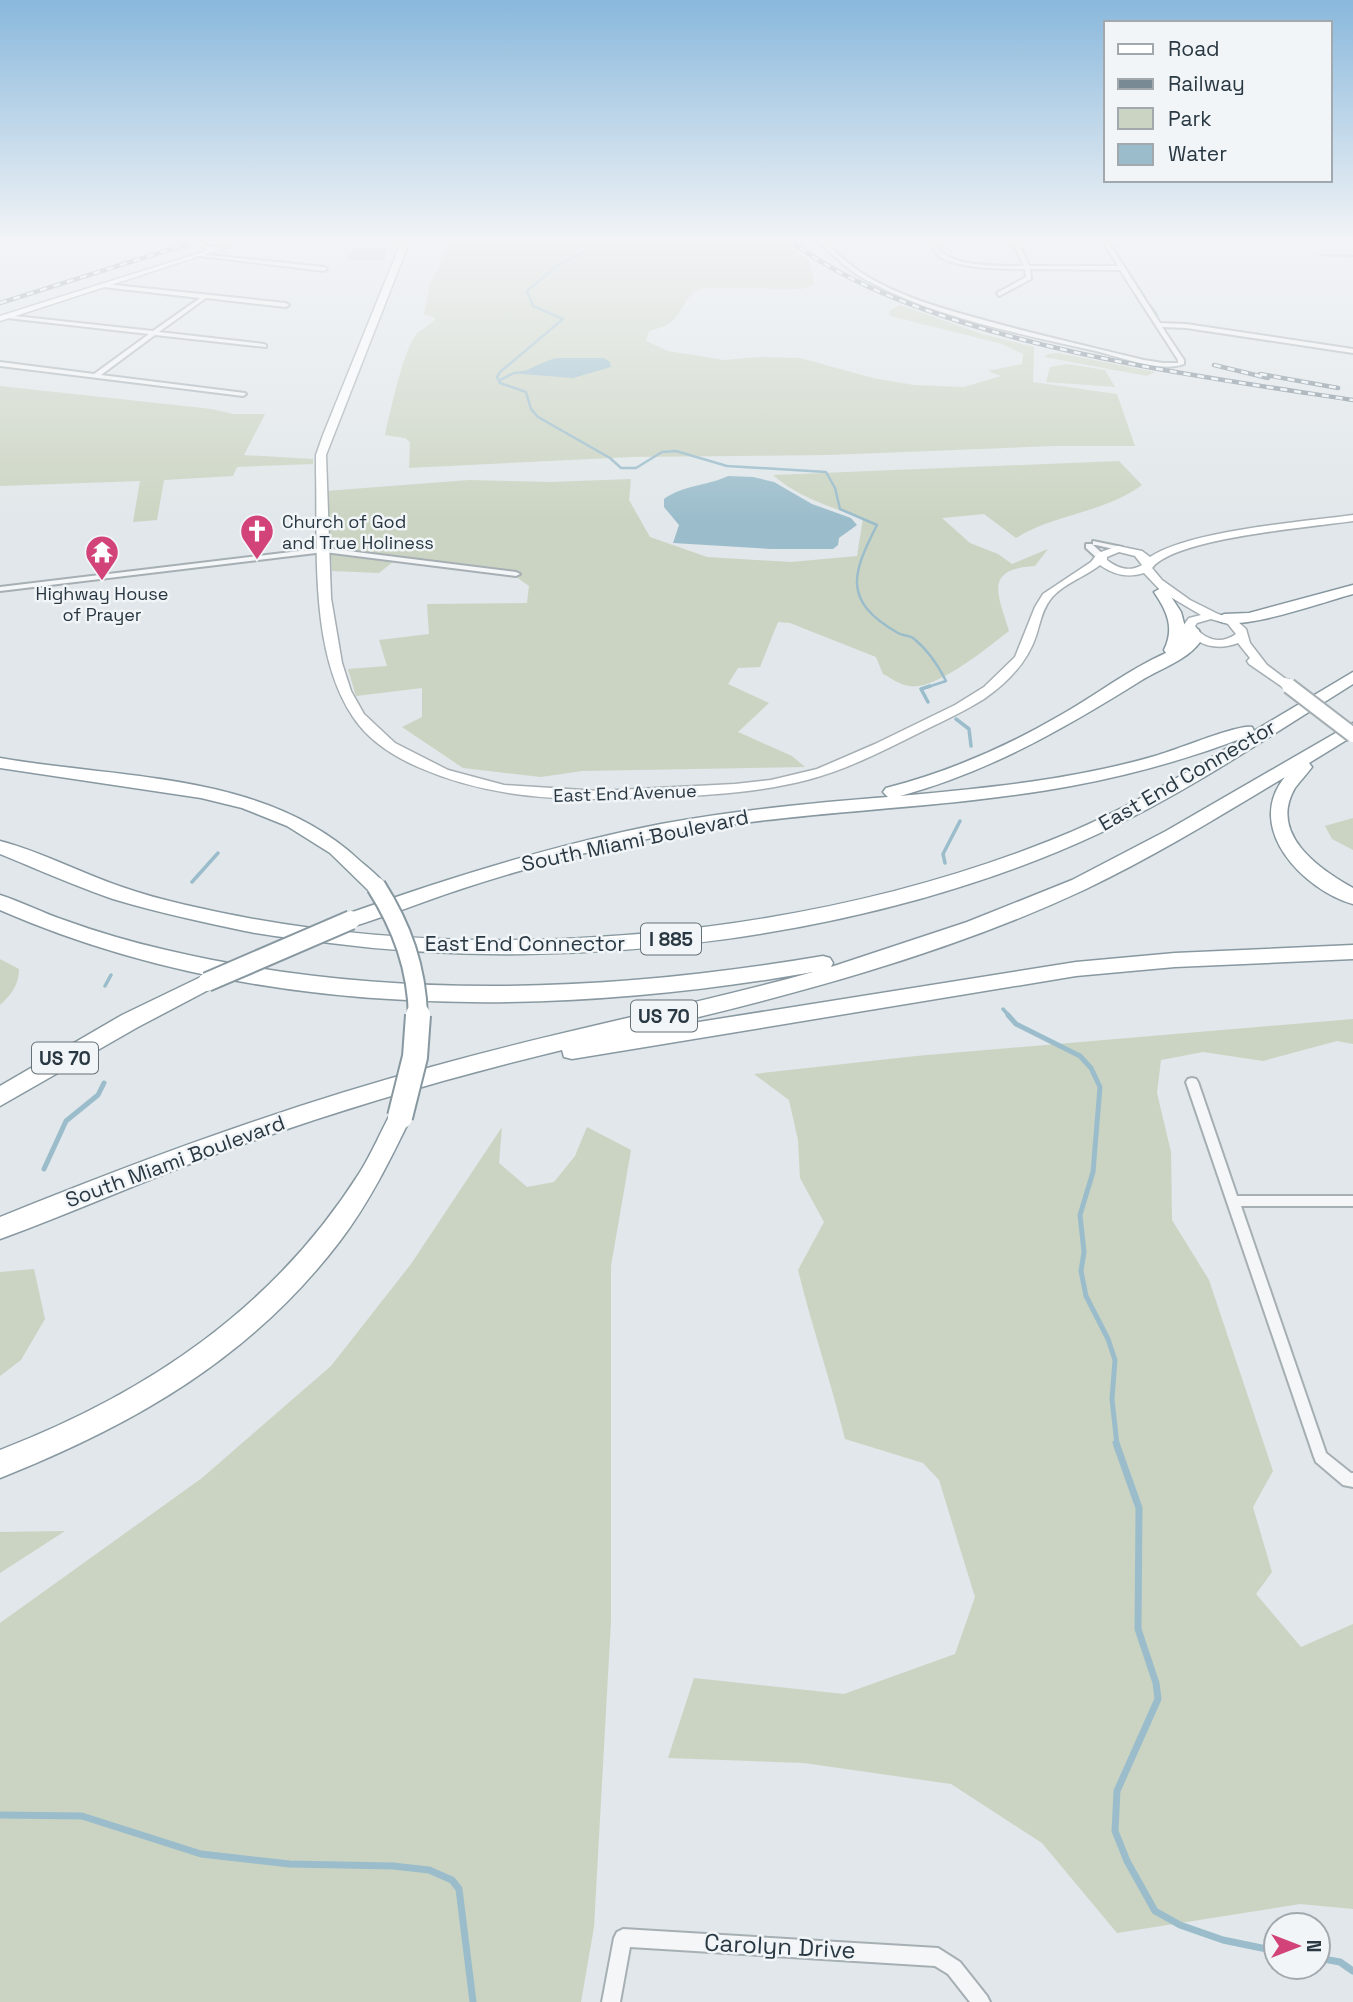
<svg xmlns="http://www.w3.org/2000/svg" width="1353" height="2002" font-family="'Space Grotesk',sans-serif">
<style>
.green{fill:#cbd4c2}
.water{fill:#9bbdcb}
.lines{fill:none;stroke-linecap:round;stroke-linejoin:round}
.stream-far3{stroke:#9bbdcb;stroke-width:2.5}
.stream-far2{stroke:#9bbdcb;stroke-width:3.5}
.stream-far1{stroke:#9bbdcb;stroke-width:5}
.stream{stroke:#9bbdcb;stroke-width:7}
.building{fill:#b8c1c7}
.street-casing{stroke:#a6afb4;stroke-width:4}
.secondary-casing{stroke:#a6afb4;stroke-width:3}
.highway-casing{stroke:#8898a1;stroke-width:3}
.street{fill:#f4f6f8;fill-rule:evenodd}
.secondary{fill:#fff;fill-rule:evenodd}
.highway{fill:#fff;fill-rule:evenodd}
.rail-casing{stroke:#7a8a94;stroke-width:4.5}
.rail{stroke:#f1f5f7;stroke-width:2.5;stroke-dasharray:7;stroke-linecap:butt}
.secondary-bridge-far1-casing{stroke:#a6afb4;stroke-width:13;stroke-linecap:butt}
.secondary-bridge-casing{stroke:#a6afb4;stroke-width:18;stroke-linecap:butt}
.highway-bridge-far1-casing{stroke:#8898a1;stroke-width:22;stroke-linecap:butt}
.highway-bridge-casing{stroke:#8898a1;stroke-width:28;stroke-linecap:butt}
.secondary-bridge-far1{stroke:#fff;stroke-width:10}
.secondary-bridge{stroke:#fff;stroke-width:14}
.highway-bridge-far1{stroke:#fff;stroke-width:18}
.highway-bridge{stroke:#fff;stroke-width:24}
.labels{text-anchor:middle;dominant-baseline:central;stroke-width:5;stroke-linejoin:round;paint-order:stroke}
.far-poi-label{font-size:18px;fill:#293842;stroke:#f1f5f7;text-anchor:start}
.far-street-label{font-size:18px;fill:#293842;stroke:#f1f5f7}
.shield{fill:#f1f5f7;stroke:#657178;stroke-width:2}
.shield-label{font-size:19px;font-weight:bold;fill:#293842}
.street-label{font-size:21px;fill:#293842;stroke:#f1f5f7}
.near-street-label{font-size:24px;fill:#293842;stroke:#f1f5f7}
</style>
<rect width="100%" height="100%" fill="#e1e7ea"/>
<path class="green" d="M452 240H781L810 261 814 284 803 289 701 288C674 304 687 323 649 331L646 341 668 351 724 360 760 357 800 358 873 378 914 385 964 387 1001 376 988 371 1022 364 1023 354 1002 344 890 316 889 311 900 305 982 334 1034 347 1033 382 1117 394 1135 446H1053L829 455 632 457 409 468 410 442 405 438 385 435C390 413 403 352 415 336 421 328 430 327 435 318L424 314 430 284Z
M1058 353 1155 372 1147 376 1044 357 1048 354Z
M1067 364 1105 370 1115 387 1046 382 1050 367Z
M0 386 212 409 233 414H265L244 455 313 459V464L237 467 233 476 164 480 157 520 133 522 140 481 0 486Z
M1119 461 1142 485C1104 513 1054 514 1016 538L984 514 942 518 970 543 998 554 1012 564 1048 549 1035 566C983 569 998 594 1009 631 988 647 936 691 909 686 900 685 891 678 883 674L876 657 790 623 778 622 760 667 738 668 728 684 769 703 738 732 792 756 805 767 582 771 541 777 463 768 402 727 422 717V688L356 696 348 669 387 666 379 640 429 634 427 604 527 603 529 586 508 571 399 557 379 573 332 571 326 491 469 480 550 482 631 479 629 500 650 537 707 557 791 562 857 556 863 518C833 508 797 497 773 475Z
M1353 818V850L1332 839 1325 826Z
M0 959 19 969C19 985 11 995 0 1005Z
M1353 1019V1044L1337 1041 1263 1061 1203 1052 1161 1060 1157 1093 1171 1152 1172 1220 1209 1280 1273 1471 1253 1507 1272 1572 1256 1594 1301 1647 1353 1624V1909L1300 1904 1117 1933 1042 1843 951 1784 804 1763 668 1758 694 1678 844 1694 955 1654 975 1597 939 1480 923 1463 845 1439C831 1382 812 1327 798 1270L824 1222 800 1178 798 1140 789 1100 754 1074 916 1056Z
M502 1127 499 1163 527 1187 554 1182 575 1156 587 1127 631 1150 611 1266V1621L594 1927 581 2002H0V1623L202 1478 331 1366 411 1264Z
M34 1269 45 1319 21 1360 0 1376V1272Z
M65 1531 0 1573V1532Z"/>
<path class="water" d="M557 358H604L610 362 611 367 573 378 521 374C525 370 550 359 557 358Z
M728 476 753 477 774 482 812 504 851 518 857 525 839 538 838 545 833 549H771L673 543 679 525 664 507V499C683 485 707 486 728 476Z"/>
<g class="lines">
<path class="stream-far3" d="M1108 240 1146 299
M584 252 558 265 527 291 533 306 563 319 500 372 497 377 500 383 526 392 531 409 538 417 610 458 621 468H636L662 452 676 451 727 466 826 472 835 488 840 509 877 525C852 574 842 601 898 633 903 636 909 635 913 638 927 649 938 665 946 681L925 688
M1320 255 1353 256
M1150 305 1157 315
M500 380 514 373 525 372"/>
<path class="stream-far2" d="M928 702 921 689 930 686
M956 719 969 729 971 746
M945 863 943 854 960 821
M192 882 218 853
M105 986 111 975
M1003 1009 1010 1017"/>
<path class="stream-far1" d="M1008 1015 1016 1024 1080 1056 1091 1068 1100 1087 1093 1172 1080 1215 1084 1252 1081 1271 1086 1296 1108 1339 1115 1360 1112 1399 1117 1445
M44 1169 66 1121 98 1095 104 1083"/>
<path class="stream" d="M1116 1443 1139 1508 1138 1629 1156 1683 1158 1699 1117 1791 1115 1831 1127 1861 1155 1911 1180 1925 1223 1940 1276 1951
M0 1815 82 1816 201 1854 290 1864 393 1866 429 1870 452 1880 459 1889 473 2002
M1318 1958 1340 1962 1353 1971"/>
</g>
<path class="building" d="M354 248H388L383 260H348Z"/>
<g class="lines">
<g class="street-casing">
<path id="street" d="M818 240H823C837 254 851 267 868 277 900 296 937 307 973 317 1029 333 1087 346 1144 360L1163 363H1178V360L1120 270 1030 269 1031 279 999 296 997 293 1026 277 1025 269C1005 269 953 269 938 255 935 251 932 245 930 240H935C937 245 940 252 944 254 962 267 1002 266 1024 266L1012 240H1017L1029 266H1118L1102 240H1107L1160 323 1186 324 1353 349V353L1186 328 1162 327 1184 360V364C1161 373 1120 357 1096 351 1021 334 941 319 872 283 851 273 834 257 818 240Z
M198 254 324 267 327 269 324 271 200 256Z
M105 284 286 303 289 305 286 307 206 298 159 332 264 344 266 345V347L155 335 101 375 245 393 246 394 243 396 0 366V362L94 374 149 334 7 318 5 315 153 331 200 298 103 287Z
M1093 541 1122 547 1126 549 1122 551 1096 545H1093Z
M1086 544H1092L1104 555V559H1098L1086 548Z
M324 548 516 572 520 574 516 576 324 552 0 591V587Z
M1192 1078 1196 1079 1198 1082 1237 1196H1353V1206H1241L1326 1453 1351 1473H1353V1487L1343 1485 1316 1462 1314 1457 1186 1082 1188 1079Z
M623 1929 938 1948 960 1962 987 1996 990 2002H970L948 1974 935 1966 630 1947 620 2002H602L614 1938 617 1932Z"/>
</g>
<g class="secondary-casing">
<path id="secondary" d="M186 240C197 240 204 246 215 247 225 248 238 240 249 240L0 321V316L209 250Z
M402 240H410L326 455 331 598 342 663 351 691 364 714 395 743 448 770 504 785 599 791 735 784 771 780 817 769 875 744 955 705 984 687 1015 657 1035 607 1043 594 1091 562 1098 553 1118 546 1142 551 1150 557C1191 530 1302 522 1353 515V521C1312 527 1175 538 1152 568L1162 580 1190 600 1218 614 1236 620 1246 629 1250 643 1267 665 1291 683 1285 687 1281 686 1249 664 1247 661 1250 658 1238 643C1217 651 1195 646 1183 626L1189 618 1201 615 1162 592 1144 573C1128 578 1114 575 1100 565 1085 577 1062 584 1050 600 1042 610 1040 624 1036 636 1027 663 1007 683 984 699 965 711 945 720 925 730 887 749 849 769 807 780 760 792 712 795 664 797 579 801 497 802 418 767 393 756 368 740 353 717 309 651 318 548 316 472V455L323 435ZM1119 552 1135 556 1142 565C1130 572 1118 569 1107 560V557ZM1211 619 1228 624 1236 634C1221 645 1204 640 1195 626L1197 623Z"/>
</g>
<g class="highway-casing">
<path id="highway" d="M1353 585V594C1329 600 1233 635 1216 619L1224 614 1249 613Z
M1161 588 1166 589 1181 612 1185 627 1191 625 1199 630 1200 642C1187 660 1162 668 1142 680 1065 728 989 772 900 796 986 788 1072 780 1155 756 1174 751 1238 724 1252 727L1254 731 1353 672V684C1270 736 1189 791 1100 833 876 938 575 975 330 943 302 939 273 937 245 931 202 922 156 912 113 899 75 886 37 869 0 854V841C42 852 81 873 122 887 162 901 207 910 248 918 502 965 809 936 1049 841 1118 814 1182 776 1245 737 1188 759 1131 775 1071 786 953 808 832 809 713 827 628 840 544 862 461 889 424 901 388 916 351 927L344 925 341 920 344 915C448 878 553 845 661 824 736 810 812 803 888 797L883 792 886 788C948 772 1004 748 1059 716 1095 696 1129 669 1166 653L1164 650C1175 628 1167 611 1154 592Z
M1353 723V736L1309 763 1312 767C1307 774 1300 781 1295 788 1268 834 1319 869 1353 888V904C1304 890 1243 828 1285 777 1220 816 1155 856 1086 889 943 956 789 996 636 1032L1076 962 1175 953 1353 945V959L1175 967 1076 976 572 1059 564 1057 562 1050C446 1078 331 1112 219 1153 145 1180 74 1212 0 1239V1217C141 1160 284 1107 431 1067 558 1031 687 1007 813 972 547 1019 252 1020 0 910V895C22 902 43 913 64 920 97 932 131 942 166 950 382 1001 605 993 823 956L830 958 833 963 831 967 967 922 1072 880 1166 831Z
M0 758C120 779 265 772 359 860 368 868 379 876 386 886L383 891H369L330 853 287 826 242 808 201 798 0 768Z
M207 974 214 977 217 982 214 987 138 1027 0 1106V1086L122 1015Z
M400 1108 408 1111 411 1117C390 1160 369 1203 340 1241 251 1358 134 1425 0 1478V1450C148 1393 274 1308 360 1172 372 1153 381 1131 392 1111Z"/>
</g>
<use href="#street" class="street"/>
<use href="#secondary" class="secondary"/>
<use href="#highway" class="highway"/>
<g class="rail-casing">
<path id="rail" d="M789 240C841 279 900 302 961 322 1089 362 1221 380 1353 400
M0 303 200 240
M1214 365 1268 378
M1260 374 1338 388"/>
</g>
<use href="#rail" class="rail"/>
<g class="secondary-bridge-far1-casing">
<path id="secondary-bridge-far1" d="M1285 683 1291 688"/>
</g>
<g class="secondary-bridge-casing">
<path id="secondary-bridge" d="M1289 686 1353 735"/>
</g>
<g class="highway-bridge-far1-casing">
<path id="highway-bridge-far1" d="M376 886C402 927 417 968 418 1017
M207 982 351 920"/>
</g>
<g class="highway-bridge-casing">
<path id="highway-bridge" d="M400 1117 415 1057 418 1015"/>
</g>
<use href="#secondary-bridge-far1" class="secondary-bridge-far1"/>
<use href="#secondary-bridge" class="secondary-bridge"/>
<use href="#highway-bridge-far1" class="highway-bridge-far1"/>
<use href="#highway-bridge" class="highway-bridge"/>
</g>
<linearGradient id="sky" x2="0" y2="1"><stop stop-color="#89b8dc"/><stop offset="0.46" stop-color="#f2f4f6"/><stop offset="1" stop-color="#f2f4f6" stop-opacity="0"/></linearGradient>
<rect width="1353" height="521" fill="url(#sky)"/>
<defs>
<g id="church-pin" transform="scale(1.75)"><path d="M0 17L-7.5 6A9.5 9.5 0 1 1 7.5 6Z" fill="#d24379" stroke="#f1f5f7"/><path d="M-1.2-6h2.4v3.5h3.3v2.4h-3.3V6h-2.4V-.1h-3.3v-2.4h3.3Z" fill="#fff"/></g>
<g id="temple-pin" transform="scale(1.75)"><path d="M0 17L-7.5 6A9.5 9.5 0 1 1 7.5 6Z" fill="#d24379" stroke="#f1f5f7"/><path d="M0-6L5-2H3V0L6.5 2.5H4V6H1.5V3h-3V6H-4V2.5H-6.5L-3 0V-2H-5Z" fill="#fff"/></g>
</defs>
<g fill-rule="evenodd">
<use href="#church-pin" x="257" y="531"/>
<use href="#temple-pin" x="102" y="552"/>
</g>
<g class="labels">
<g class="far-poi-label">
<text x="282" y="521">Church of God<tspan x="282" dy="21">and True Holiness</tspan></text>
<text x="102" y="593" text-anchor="middle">Highway House<tspan x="102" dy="21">of Prayer</tspan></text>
</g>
<g class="far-street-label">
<text transform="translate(625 793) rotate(-2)">East End Avenue</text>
</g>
<g class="shield">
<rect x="641" y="923.5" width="60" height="31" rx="5"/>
<rect x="631" y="1000.5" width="66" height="31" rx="5"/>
<rect x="32" y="1042.5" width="66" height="31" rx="5"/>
</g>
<g class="shield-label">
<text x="671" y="939">I 885</text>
<text x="664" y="1016">US 70</text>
<text x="65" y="1058">US 70</text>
</g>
<g class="street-label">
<text transform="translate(1187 775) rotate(-30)">East End Connector</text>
<text transform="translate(635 840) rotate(-12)">South Miami Boulevard</text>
<text x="525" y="943">East End Connector</text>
<text transform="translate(175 1161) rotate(-20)">South Miami Boulevard</text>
</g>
<g class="near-street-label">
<text transform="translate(780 1946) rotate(3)">Carolyn Drive</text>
</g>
</g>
<rect x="1104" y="21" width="228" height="161" fill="#f1f5f7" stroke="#a1a9af" stroke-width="2"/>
<rect x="1118" y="44" width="35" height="10" fill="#ffffff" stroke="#a1a9af" stroke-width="2"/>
<text x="1168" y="56" font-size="21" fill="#293842">Road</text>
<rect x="1118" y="79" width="35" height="10" fill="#7a8a94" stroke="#a1a9af" stroke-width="2"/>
<text x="1168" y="91" font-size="21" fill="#293842">Railway</text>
<rect x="1118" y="108" width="35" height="21" fill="#cbd4c2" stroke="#a1a9af" stroke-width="2"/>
<text x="1168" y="126" font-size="21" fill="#293842">Park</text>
<rect x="1118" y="144" width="35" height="21" fill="#9bbdcb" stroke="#a1a9af" stroke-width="2"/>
<text x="1168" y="161" font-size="21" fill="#293842">Water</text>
<g transform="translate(1297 1946) rotate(90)"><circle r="33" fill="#f1f5f7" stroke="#a1a9af" stroke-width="2"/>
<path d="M0-5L12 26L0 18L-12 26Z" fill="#d24379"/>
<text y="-10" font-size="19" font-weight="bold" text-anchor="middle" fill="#293842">N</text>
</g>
</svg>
